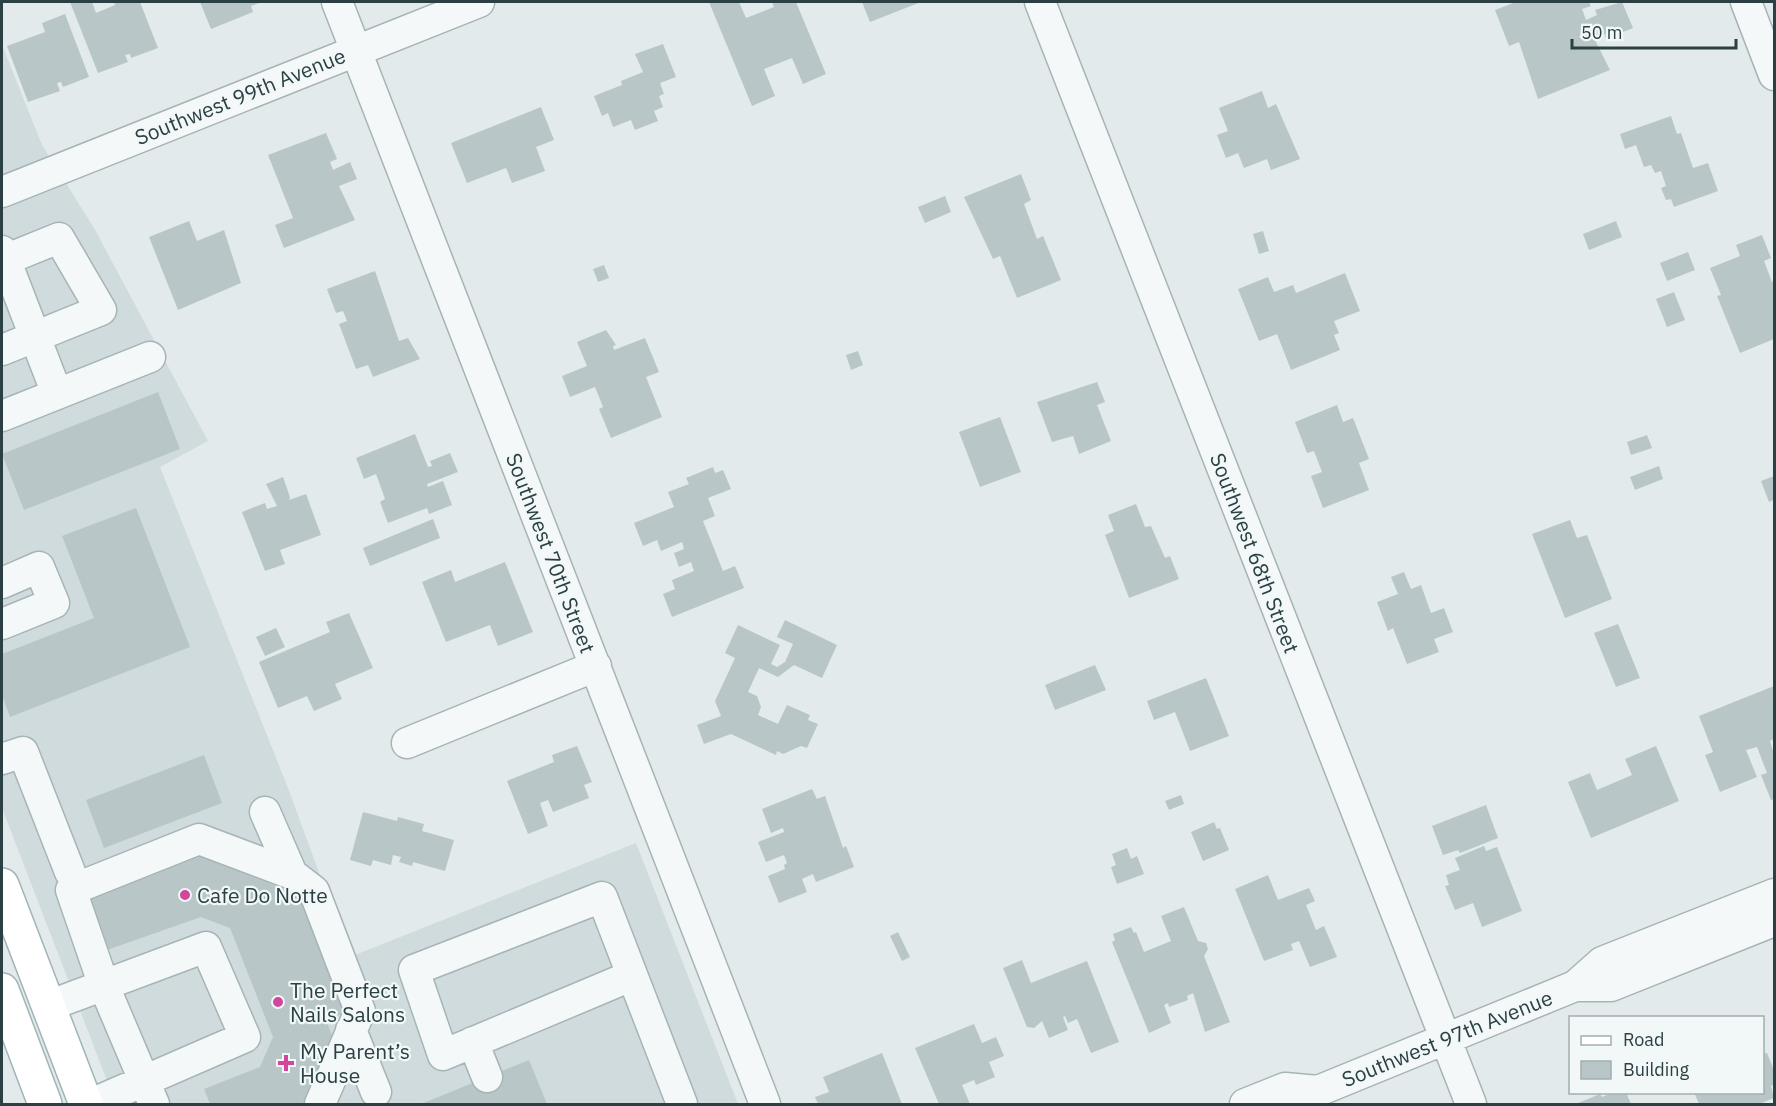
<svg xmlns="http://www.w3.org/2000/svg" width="1776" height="1106" font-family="'IBM Plex Sans',sans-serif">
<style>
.built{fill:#d0dbdd}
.building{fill:#b9c6c8}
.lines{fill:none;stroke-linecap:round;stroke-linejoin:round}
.minor-casing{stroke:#a7b4b5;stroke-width:33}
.major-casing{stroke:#a1b4b7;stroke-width:36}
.minor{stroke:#f5f8f9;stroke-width:30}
.major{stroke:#fff;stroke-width:33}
.poi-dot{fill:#d1479e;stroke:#f2f7f8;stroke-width:2}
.labels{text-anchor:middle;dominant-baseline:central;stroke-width:4.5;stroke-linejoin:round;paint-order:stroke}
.street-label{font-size:21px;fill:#2a4043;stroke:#f2f7f8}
.poi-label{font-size:21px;fill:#2a4043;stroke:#f2f7f8;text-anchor:start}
</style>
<rect width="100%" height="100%" fill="#e2eaeb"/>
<path class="built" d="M2 45 42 145 94 228 208 441 160 467 288 788 350 957 636 843 738 1104H116L2 808Z"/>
<path class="building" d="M70 2H92L96 13 115 5 114 2H140L158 48 131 58 130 54 125 55 128 62 98 73Z
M200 2H262L251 6 253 12 211 29Z
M709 2H739L746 18 774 7 772 2H796L826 74 803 84 792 58 764 69 775 96 752 106Z
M862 2H921L870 22Z
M1516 2H1589L1591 6 1582 9 1586 20 1597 15 1595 10 1622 2 1633 28 1606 39 1605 34 1594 38 1610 70 1538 99 1519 42 1509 46 1495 10Z
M65 14 89 77 63 87 61 82 57 83 60 91 28 102 7 46 45 32 42 23Z
M663 44 676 77 660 83 664 94 659 96 663 107 654 111 658 121 635 130 631 120 613 127 608 113 602 116 594 96 622 85 621 81 643 72 635 54Z
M1262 91 1268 108 1276 104 1300 159 1271 170 1267 159 1244 168 1238 153 1226 158 1217 135 1228 131 1219 108Z
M541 107 554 140 536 147 545 171 512 183 506 168 467 183 451 143Z
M1671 116 1677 134 1681 133 1693 168 1708 163 1718 191 1674 207 1671 199 1666 200 1661 188 1666 186 1661 171 1655 173 1651 165 1644 167 1636 145 1625 149 1620 134Z
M326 133 337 159 330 162 333 170 350 162 357 179 339 186 355 220 284 248 275 225 293 218 268 155Z
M1021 174 1031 200 1024 204 1037 239 1043 236 1061 280 1017 298 1000 256 993 259 964 197Z
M945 196 951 212 925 223 918 207Z
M189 221 197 241 224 230 241 283 178 310 149 237Z
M1616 221 1622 237 1589 250 1583 234Z
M1263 231 1269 251 1259 254 1253 234Z
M1762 235 1771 258 1764 261 1772 282 1774 281V339L1740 353 1717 296 1721 295 1710 268 1740 256 1736 245Z
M1688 252 1695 270 1667 281 1660 263Z
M604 265 609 278 598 282 593 269Z
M375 271 399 341 408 338 420 359 373 377 368 365 356 369 339 324 347 321 343 311 336 313 327 289Z
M1345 273 1360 311 1334 321 1339 333 1334 335 1340 350 1291 370 1277 334 1259 341 1238 289 1268 277 1274 292 1293 285 1296 293Z
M1674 292 1685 320 1667 327 1656 299Z
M606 330 616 345 613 346 614 350 645 338 659 372 646 377 662 417 611 438 599 409 603 407 595 387 570 397 562 376 587 366 577 342Z
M858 351 863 365 851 370 846 355Z
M1097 382 1105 402 1097 405 1111 441 1079 454 1073 436 1052 442 1037 402Z
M158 392 180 449 24 510 2 454Z
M1337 405 1343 422 1353 418 1369 459 1359 463 1369 490 1323 508 1311 476 1322 472 1314 451 1307 453 1295 422Z
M1000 417 1021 472 980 487 959 432Z
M415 434 428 467 432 466 430 461 450 453 458 472 427 484 428 487 443 481 452 505 429 514 427 508 388 523 380 502 385 499 376 474 364 479 356 458Z
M1647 435 1652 448 1631 455 1627 442Z
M1659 466 1663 479 1635 490 1630 477Z
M713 467 715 473 723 470 731 489 708 498 715 516 703 521 723 571 735 566 744 588 672 617 663 594 675 589 672 580 694 571 691 562 679 567 674 553 684 549 682 542 661 551 657 540 643 546 634 523 674 507 668 492 689 484 686 478Z
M1774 476V500L1769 502 1761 481Z
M283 477 290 497 289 500 306 494 321 535 280 550 285 564 265 571 242 512 265 503 267 509 277 506 266 484Z
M1136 504 1145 527 1151 526 1165 558 1170 556 1179 579 1129 598 1105 535 1114 531 1108 515Z
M136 508 190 647 10 717 2 695V654L94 618 62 536Z
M433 519 440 538 370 566 363 548Z
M1570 520 1577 538 1587 535 1612 599 1565 618 1532 534Z
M505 562 533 632 498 646 490 625 446 642 422 582 451 570 455 582Z
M1404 572 1411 589 1421 585 1431 613 1444 608 1453 632 1434 639 1439 652 1407 664 1393 628 1388 631 1377 602 1398 594 1391 577Z
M349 613 373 668 335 684 342 699 314 711 307 696 278 708 259 662 330 632 326 622Z
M785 620 837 645 822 678 794 665 778 677 759 668 748 692 757 696 761 707 758 715 778 724 787 705 810 715 808 720 818 724 807 748 801 746 783 754 777 751 776 755 731 734 704 744 697 725 721 716 715 701 735 658 725 653 738 625 780 645 771 664 777 667 785 662 793 644 777 637Z
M1618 624 1640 678 1616 687 1594 633Z
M276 628 285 647 265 656 256 637Z
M1095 665 1106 690 1055 710 1045 685Z
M1206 678 1229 736 1190 751 1175 712 1154 720 1147 701Z
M1774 686V739L1770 741 1774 754V799L1771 800 1761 775 1767 773 1757 747 1746 750 1757 777 1720 792 1705 755 1713 752 1699 716Z
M577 746 592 782 584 785 589 798 553 812 548 800 540 803 548 826 528 834 507 781 554 762 552 755Z
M1656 746 1679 801 1591 838 1568 782 1590 773 1597 790 1632 775 1625 759Z
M204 755 222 803 104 848 86 800Z
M812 789 817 799 825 796 843 848 846 846 854 867 816 882 813 874 802 879 807 892 779 903 768 876 785 869 784 865 787 863 784 855 766 862 758 842 784 832 783 828 771 833 762 809Z
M1181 795 1184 804 1169 810 1165 801Z
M1486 805 1498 838 1460 853 1458 850 1443 855 1432 826Z
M363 812 397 821 398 817 424 824 422 831 454 840 445 871 413 862 412 866 399 862 401 857 393 855 391 865 373 860 371 866 350 860Z
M1214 822 1217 829 1220 828 1229 850 1203 861 1191 832Z
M1484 846 1486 851 1497 847 1522 911 1482 927 1473 903 1455 910 1445 886 1449 885 1446 875 1460 870 1455 858Z
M1127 848 1131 859 1137 856 1144 874 1117 884 1111 867 1116 865 1112 854Z
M204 854 307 900 350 1011 326 1020 335 1042 307 1104H210L204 1089 260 1067 273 1037 230 928 201 917 107 950 87 900Z
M1268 875 1278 900 1309 888 1315 901 1306 905 1316 930 1324 926 1337 957 1310 967 1299 941 1291 944 1293 950 1264 961 1235 889Z
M1184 907 1198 941 1206 943 1208 949 1204 956 1230 1022 1205 1032 1193 993 1187 996 1188 1000 1169 1007 1168 1003 1164 1005 1171 1023 1149 1033 1112 942 1115 940 1113 934 1131 927 1134 933 1136 932 1144 952 1171 941 1161 916Z
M898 932 910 957 902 961 890 936Z
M1022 960 1031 983 1087 961 1119 1042 1091 1053 1077 1019 1068 1023 1065 1016 1063 1017 1068 1030 1049 1038 1042 1021 1034 1028 1027 1027 1003 968Z
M974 1024 982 1043 996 1037 1004 1056 989 1062 995 1077 976 1085 974 1080 962 1085 970 1104H939L915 1048Z
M882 1053 902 1104H818L815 1097 829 1092 823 1077Z
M1767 1053 1774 1070V1084L1771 1086 1774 1098 1759 1104H1699L1694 1092H1762V1054Z
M529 1060 547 1104H421Z
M1614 1092H1626L1631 1104H1576L1600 1094 1602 1097Z"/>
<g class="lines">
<g class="minor-casing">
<path id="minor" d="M337 2 765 1104
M1040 2 1471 1104
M1746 2 1774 75
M2 192 479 2
M2 251 57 394
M2 261 59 238 101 310 2 350
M2 416 150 357
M2 583 39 567 54 603 2 624
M407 743 596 666
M2 759 23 752 70 872
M265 812 292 874
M631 976 443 1055 414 970 602 897 682 1104
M1575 986H1611L1774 921
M48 1006 206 947 245 1037 91 1104
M351 1030 376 1092
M473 1042 487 1077
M154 1104 104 986 71 890 199 839 292 874 314 891 360 1011 320 1104
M1245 1104 1285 1088 1318 1091
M1304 1104 1318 1091 1575 986 1602 962 1774 894"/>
</g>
<g class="major-casing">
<path id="major" d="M2 885 86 1104
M2 990 45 1104"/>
</g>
<use href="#minor" class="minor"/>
<use href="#major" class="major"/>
</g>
<g class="poi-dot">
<circle cx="185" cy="895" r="6"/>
<circle cx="278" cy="1002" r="6"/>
<path d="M283 1054h6v6h6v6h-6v6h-6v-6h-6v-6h6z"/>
</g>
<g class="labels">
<g class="street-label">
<text transform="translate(240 96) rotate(-22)">Southwest 99th Avenue</text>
<text transform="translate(551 553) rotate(69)">Southwest 70th Street</text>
<text transform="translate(1255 553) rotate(69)">Southwest 68th Street</text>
<text transform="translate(1447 1038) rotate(-22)">Southwest 97th Avenue</text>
</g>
<g class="poi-label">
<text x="197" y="895">Cafe Do Notte</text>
<text x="290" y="990">The Perfect<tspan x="290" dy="24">Nails Salons</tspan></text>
<text x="300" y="1051">My Parent’s<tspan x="300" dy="24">House</tspan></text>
</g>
</g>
<rect width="1776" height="1106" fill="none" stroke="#2a4043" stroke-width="6"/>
<rect x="1569" y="1016" width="195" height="78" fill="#f2f7f8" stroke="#a2aeb0" stroke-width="1.5"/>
<rect x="1581" y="1036" width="30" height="9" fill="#ffffff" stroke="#a2aeb0" stroke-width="1.5"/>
<text x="1623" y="1046" font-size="18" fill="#2a4043">Road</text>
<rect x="1581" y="1061" width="30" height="18" fill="#b9c6c8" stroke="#a2aeb0" stroke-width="1.5"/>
<text x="1623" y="1076" font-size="18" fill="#2a4043">Building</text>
<path d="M1572 39v9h164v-9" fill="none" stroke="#2a4043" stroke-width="3"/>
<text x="1581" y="39" font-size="18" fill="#2a4043" stroke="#f2f7f8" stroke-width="4.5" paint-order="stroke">50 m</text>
</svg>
